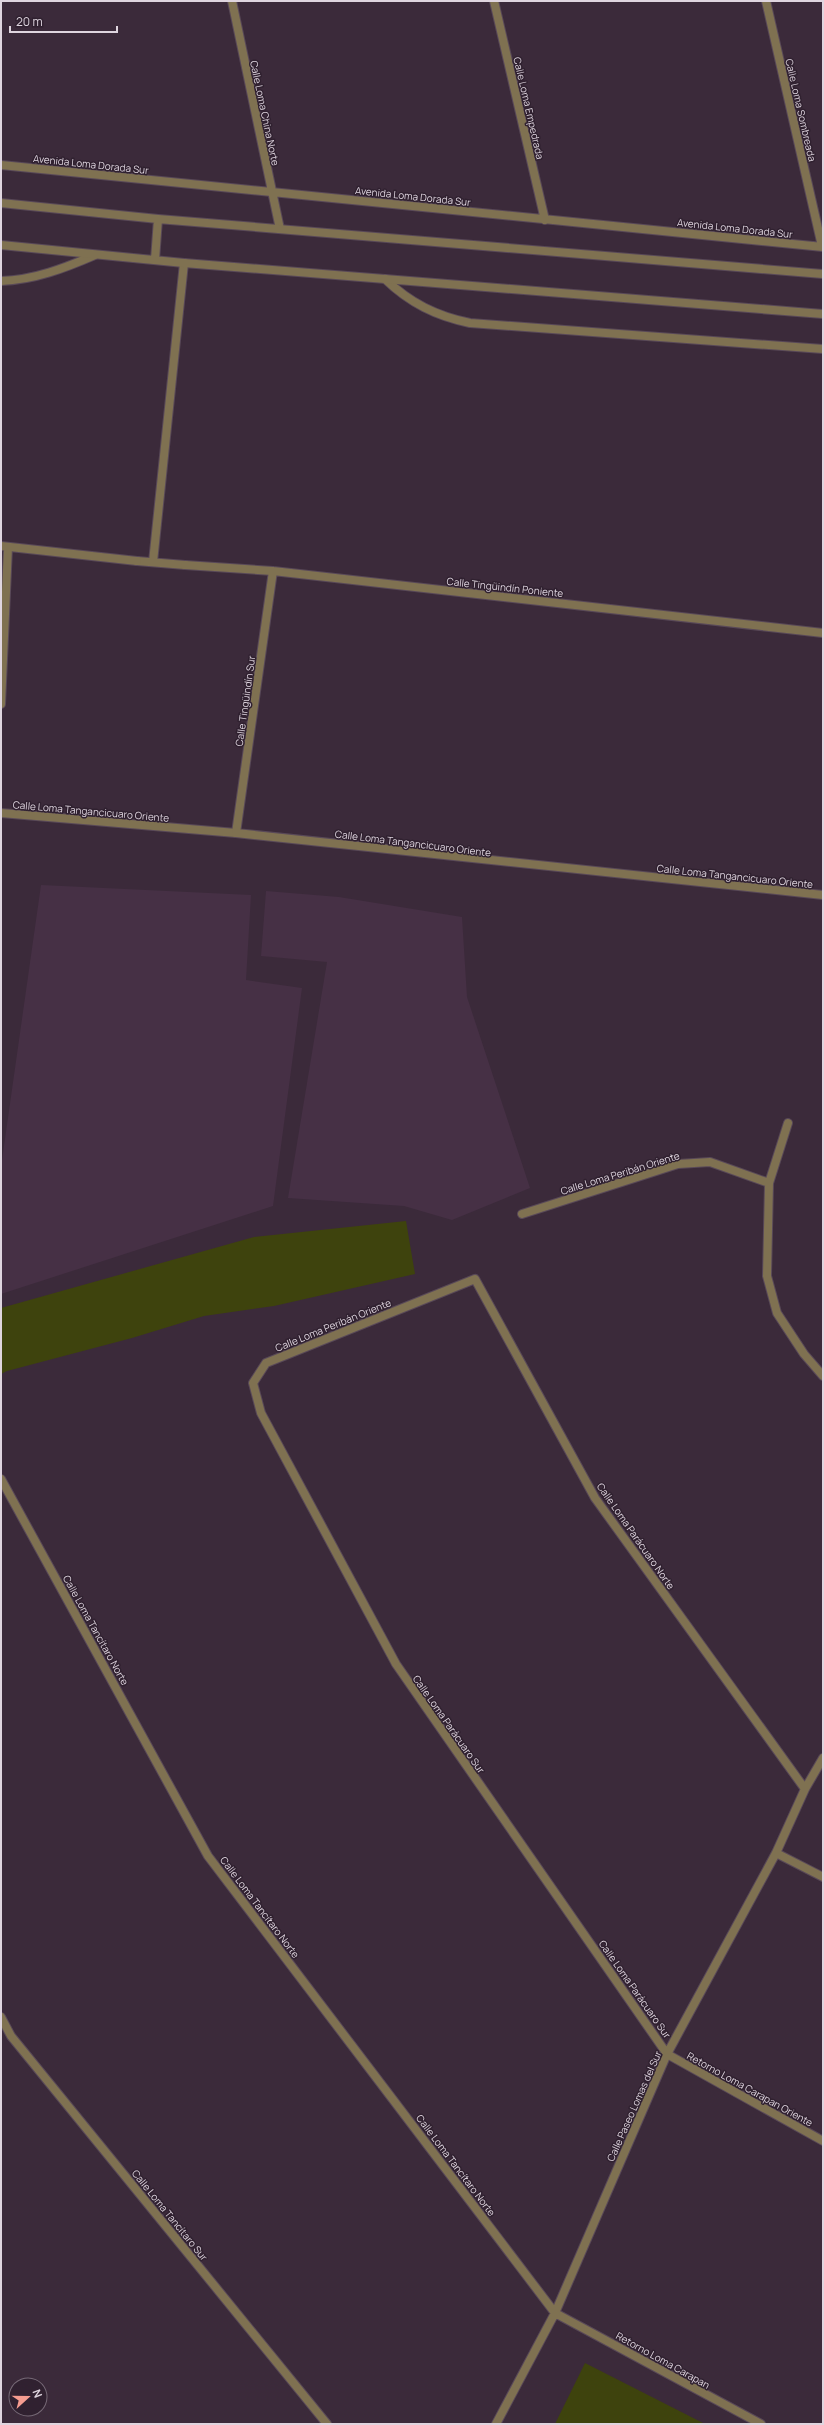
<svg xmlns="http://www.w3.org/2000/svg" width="824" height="2425" font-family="Manrope,sans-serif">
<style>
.built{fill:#463045}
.green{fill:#3e430d}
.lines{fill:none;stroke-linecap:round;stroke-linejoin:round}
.pedestrian-casing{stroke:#594958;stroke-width:10}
.minor-casing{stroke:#594958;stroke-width:10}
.tertiary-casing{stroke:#594958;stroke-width:10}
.pedestrian{stroke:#7f7151;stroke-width:8}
.minor{stroke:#7f7151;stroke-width:8}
.tertiary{stroke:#7f7151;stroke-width:8}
.labels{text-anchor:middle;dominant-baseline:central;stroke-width:3;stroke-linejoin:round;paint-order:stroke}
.street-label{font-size:10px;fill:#dfd5df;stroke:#302130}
</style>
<rect width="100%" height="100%" fill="#3b2a3a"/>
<path class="built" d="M41 885 251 895 246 980 302 988 273 1206 1 1294V1167Z
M266 891 339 897 462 917 467 997 530 1188 452 1220 404 1206 288 1198 327 962 261 956Z"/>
<path class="green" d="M406 1221 415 1274 274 1306 204 1316 132 1338 7 1371 1 1374V1308L254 1237Z
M585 2363 705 2424H555Z"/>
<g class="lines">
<g class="pedestrian-casing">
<path id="pedestrian" d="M137 561 185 565
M153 562 184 263
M1 813 236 833"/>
</g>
<g class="minor-casing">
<path id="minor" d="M232 1 280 229
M494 1 545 220
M766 1 822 246
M1 165 823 247
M385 279C410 303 436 316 470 323L823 349
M1 281C34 280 65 268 95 255
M1 546 137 561
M185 565 273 571 823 633
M273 571 236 833 823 895
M1 704 8 547
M788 1123 769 1183 767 1276 777 1313 804 1354 823 1376
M522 1214 678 1164 710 1162 769 1183
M1 1479 208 1856 555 2313 761 2424
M805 1789 595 1498 475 1279 266 1363 253 1383 261 1413 396 1664 667 2054 823 2141
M776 1853 823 1877
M1 2017 11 2036 327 2424
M496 2424 555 2313 667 2054 776 1853 805 1789 823 1758"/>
</g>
<g class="tertiary-casing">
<path id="tertiary" d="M1 203 158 219 823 274
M1 245 184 263 823 314
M155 260 158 219"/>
</g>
<use href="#pedestrian" class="pedestrian"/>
<use href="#minor" class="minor"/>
<use href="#tertiary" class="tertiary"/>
</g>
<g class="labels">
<g class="street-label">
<text transform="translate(529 108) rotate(77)">Calle Loma Empedrada</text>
<text transform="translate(801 110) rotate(77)">Calle Loma Sombreada</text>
<text transform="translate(265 113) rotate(78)">Calle Loma China Norte</text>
<text transform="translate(91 164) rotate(6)">Avenida Loma Dorada Sur</text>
<text transform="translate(413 196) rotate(6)">Avenida Loma Dorada Sur</text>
<text transform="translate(735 228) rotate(6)">Avenida Loma Dorada Sur</text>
<text transform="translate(505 587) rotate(6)">Calle Tingüindín Poniente</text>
<text transform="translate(245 701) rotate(-82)">Calle Tingüindín Sur</text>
<text transform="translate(91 811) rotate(5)">Calle Loma Tangancicuaro Oriente</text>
<text transform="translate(413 843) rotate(7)">Calle Loma Tangancicuaro Oriente</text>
<text transform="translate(735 876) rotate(6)">Calle Loma Tangancicuaro Oriente</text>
<text transform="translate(620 1173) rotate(-17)">Calle Loma Peribán Oriente</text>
<text transform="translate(333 1325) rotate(-22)">Calle Loma Peribán Oriente</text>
<text transform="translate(636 1536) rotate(55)">Calle Loma Parácuaro Norte</text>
<text transform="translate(96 1630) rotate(61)">Calle Loma Tancítaro Norte</text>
<text transform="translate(449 1724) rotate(55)">Calle Loma Parácuaro Sur</text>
<text transform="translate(260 1907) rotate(53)">Calle Loma Tancítaro Norte</text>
<text transform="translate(635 1989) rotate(55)">Calle Loma Parácuaro Sur</text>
<text transform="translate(750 2089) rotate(29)">Retorno Loma Carapan Oriente</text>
<text transform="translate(634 2106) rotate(-66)">Calle Paseo Lomas del Sur</text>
<text transform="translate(456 2165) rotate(53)">Calle Loma Tancítaro Norte</text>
<text transform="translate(170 2215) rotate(51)">Calle Loma Tancítaro Sur</text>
<text transform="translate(663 2360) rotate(29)">Retorno Loma Carapan</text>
</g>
</g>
<rect width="824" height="2425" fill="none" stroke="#dfd5df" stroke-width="4"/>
<g transform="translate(28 2397) rotate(69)"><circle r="19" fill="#302130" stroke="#766976"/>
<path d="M0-3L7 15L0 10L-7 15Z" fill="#f59c90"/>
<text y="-6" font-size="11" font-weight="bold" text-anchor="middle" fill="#dfd5df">N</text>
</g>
<path d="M10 26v6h107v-6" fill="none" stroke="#dfd5df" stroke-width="2"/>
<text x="16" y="26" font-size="12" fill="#dfd5df" stroke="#302130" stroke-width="3" paint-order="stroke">20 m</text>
</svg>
